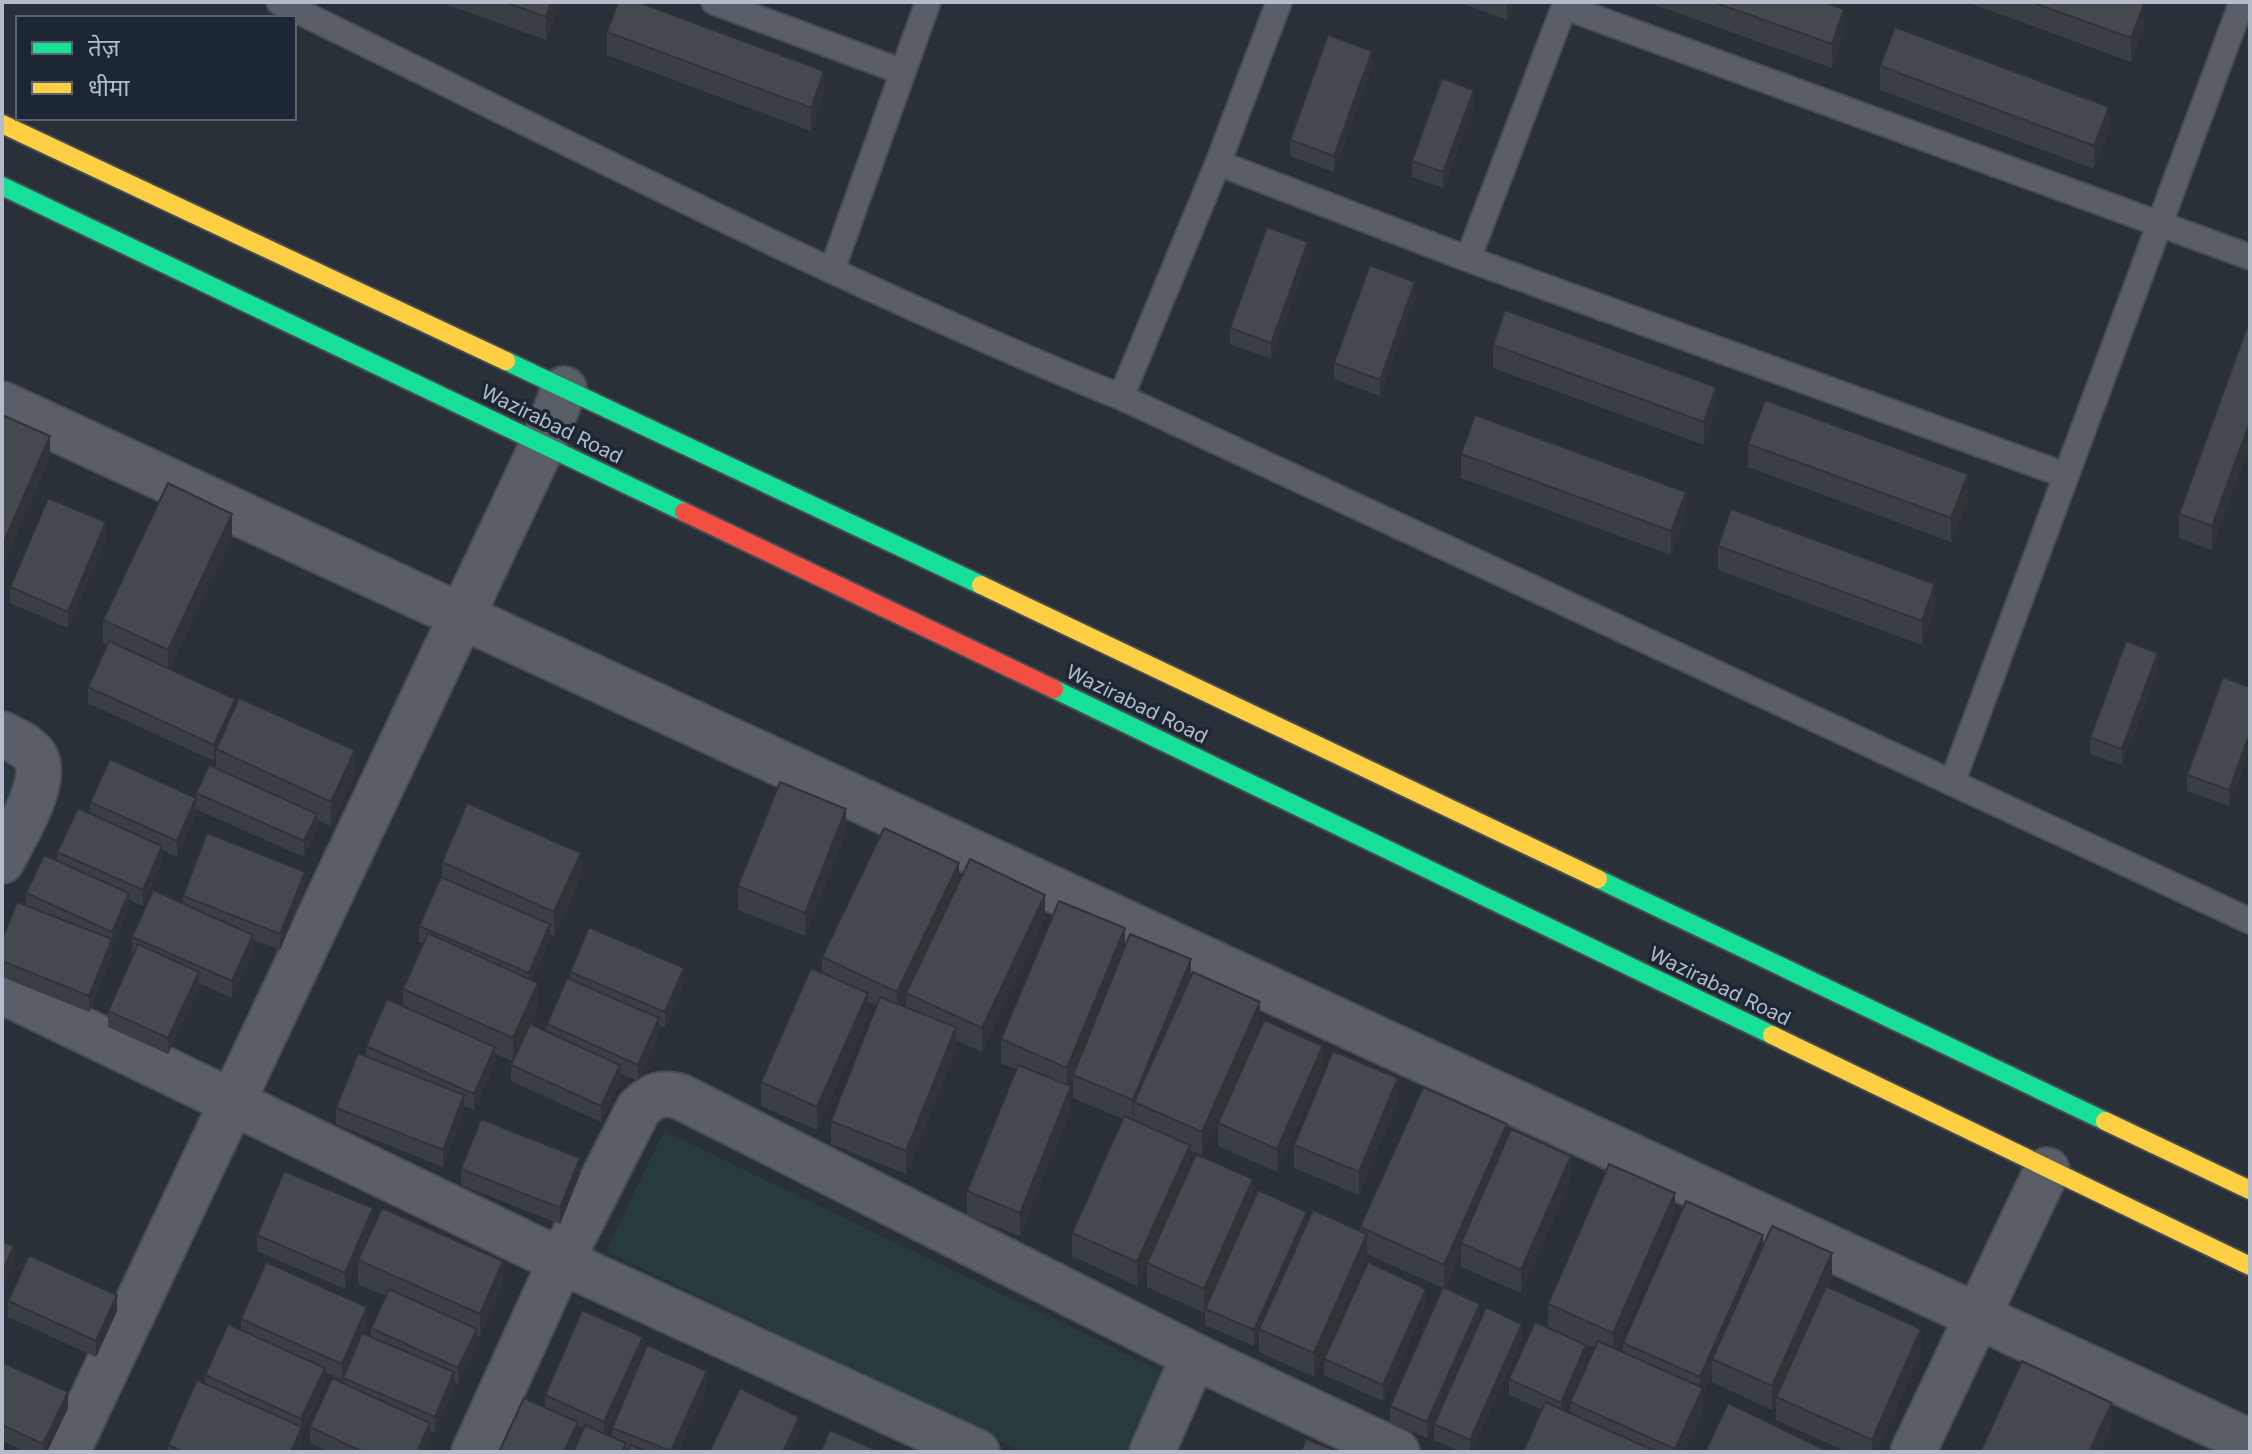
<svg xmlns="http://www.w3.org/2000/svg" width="2252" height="1454" font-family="Inter,'Noto Sans Devanagari',sans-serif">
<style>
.green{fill:#273a3e}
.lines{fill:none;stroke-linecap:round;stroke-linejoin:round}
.lane-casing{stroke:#484c53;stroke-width:28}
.street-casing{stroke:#484c53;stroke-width:48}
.fast-casing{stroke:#474c53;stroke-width:22}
.slow-casing{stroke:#474c53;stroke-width:22}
.jam-casing{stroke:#474c53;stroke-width:22}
.lane{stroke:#5a5e66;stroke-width:24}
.street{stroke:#5a5e66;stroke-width:44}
.fast{stroke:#16e098;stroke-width:18}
.slow{stroke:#ffcf43;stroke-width:18}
.jam{stroke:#f24e42;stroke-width:18}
.wall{fill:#3a3f45;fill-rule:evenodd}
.shaded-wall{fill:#303338}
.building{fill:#444950;stroke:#303338;stroke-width:2}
.labels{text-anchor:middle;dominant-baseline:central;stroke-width:7;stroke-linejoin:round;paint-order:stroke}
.street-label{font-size:20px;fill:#b4bcc9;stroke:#1d2633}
</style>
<rect width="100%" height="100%" fill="#2a3038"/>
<path class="green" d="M2 765 32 780 2 844Z
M664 1131 1178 1379 1142 1452H1022L606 1251Z"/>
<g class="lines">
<g class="lane-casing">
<path id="lane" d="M279 2C558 137 834 281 1121 397L2250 921
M714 2 903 72
M1565 7 2250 257
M1218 163 1468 259 2065 475
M1468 259 1566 2
M832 270 928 2
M1121 397 1218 163 1279 2
M1952 783 2242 2"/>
</g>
<g class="street-casing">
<path id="street" d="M2 404 2250 1442
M2 734C14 740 26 745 34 755 52 778 13 838 2 861
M2 991 561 1261 977 1452
M67 1452 543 444 564 389
M474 1452 561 1261 639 1108C653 1095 662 1091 681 1097L1194 1356 1397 1452
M1152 1452 1194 1356
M1913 1452 2047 1170"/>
</g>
<g class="fast-casing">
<path id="fast" d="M2 186 684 512
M506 361 981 585
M1054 689 1772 1035
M1598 879 2105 1121"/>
</g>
<g class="slow-casing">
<path id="slow" d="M2 124 506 361
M981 585 1598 879
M1772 1035 2250 1266
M2105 1121 2250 1190"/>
</g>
<g class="jam-casing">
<path id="jam" d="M684 512 1054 689"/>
</g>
<use href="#lane" class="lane"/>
<use href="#street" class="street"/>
<use href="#fast" class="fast"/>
<use href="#slow" class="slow"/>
<use href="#jam" class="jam"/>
</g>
<path class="wall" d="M440 2H559V5L546 40Z
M1463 2H1513L1507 20 1463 4Z
M1647 2H1823L1844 33 1832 68Z
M1967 2H2139L2144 27 2131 62Z
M607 32 824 95 811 131 607 55Z
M1880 66 2109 130 2094 169 1880 90Z
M1372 67 1334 172 1290 156V140Z
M1474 106 1443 188 1412 177V161Z
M1308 258 1271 359 1230 344V328Z
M1415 298 1380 396 1334 379V363Z
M2250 319 2212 550 2179 538V514Z
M1493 345 1716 410 1704 445 1493 368Z
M1748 444 1968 498 1951 542 1748 467Z
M1461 454 1686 516 1671 555 1461 478Z
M232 537 170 669 235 708 355 774 331 826 317 819V830L304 857 196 809V793L216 768V757L214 761 88 703V687L107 645 103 643V620Z
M106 539 68 628 10 603V587Z
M1718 546 1935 607 1922 645 1718 570Z
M2158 669 2122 765 2090 754V738Z
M2250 687V749L2229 806 2187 791V775Z
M90 802 196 814 177 857 162 850V862L143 906 129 900V909L112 947V955L89 1012 2 977V939L26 905V893L57 861V852L90 814Z
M846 832 805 936 738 910V886Z
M442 862 581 877 554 936 550 934V940L532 980 538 1006 530 1024 547 1032V1024L570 979V972L684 984 665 1028 659 1026V1034L638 1081 620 1073V1081L601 1122 511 1081V1065L512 1061 495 1054V1063L474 1110 464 1106V1111L443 1167 336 1124V1108L366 1056V1046L403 1006V989L423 943 419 942V926L442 877Z
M305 888 280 950 253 940V951L232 998 199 983V988L168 1054 108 1027V1011L134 954 132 953V937L183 904V896Z
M1045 918 982 1052 956 1040V1050L906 1174 831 1144V1121L876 1006 868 1002V1017L817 1130 761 1106V1082L822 973V957ZM906 996V1007L902 1006Z
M1125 947 1191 975 1260 1025 1202 1155 1190 1150V1168L1137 1286 1072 1256V1233L1123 1119 1073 1098V1078L1070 1085 1071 1109 1020 1236 967 1215V1191L1016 1069 1001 1063V1039Z
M1323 1069 1277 1172 1218 1146V1123Z
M1398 1101 1359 1195 1294 1168V1145Z
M1507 1139 1571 1179 1521 1293 1461 1267V1252L1445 1288 1427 1438 1390 1422V1406L1443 1288 1367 1254V1258L1314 1377 1259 1352V1336L1254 1346 1205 1325V1309L1204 1313 1147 1287V1263L1253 1202 1307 1222 1360 1231V1227Z
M461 1169 580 1174 560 1224 461 1185Z
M1675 1216 1616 1349 1623 1352V1343L1763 1244 1832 1277 1828 1287 1921 1353 1877 1452H1847L1776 1420V1401L1772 1410 1712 1382V1374L1703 1394V1411L1684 1452H1523L1542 1410 1509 1395V1379L1586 1362 1564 1410 1570 1413V1402L1594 1348 1548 1328V1304Z
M373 1224 345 1289 257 1251V1235Z
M358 1260 503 1284 480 1337 477 1336V1345L458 1384 454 1382V1388L435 1433 430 1431V1439L424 1452H328L310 1443V1427L343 1383V1378L342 1380 325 1372V1384L302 1433V1452H168V1445L205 1384V1375L241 1330V1319L367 1323 363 1333 371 1336V1328L386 1296 358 1284Z
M8 1301 117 1311 96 1357 8 1317Z
M1426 1305 1383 1401 1324 1375V1359Z
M1522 1340 1471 1452H1461L1434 1440V1424Z
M643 1353 606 1434 612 1437V1428L707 1387 678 1452H627L628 1450 626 1449V1452L578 1426V1438L572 1452H499L545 1408V1395Z
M2 1362 68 1408 47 1452H26L2 1441Z"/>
<path class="shaded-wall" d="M551 2H559V5L546 40V17Z
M1507 2H1513L1507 20Z
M2144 4V27L2131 62V38Z
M1844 9V33L1832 68V44Z
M1372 51V67L1334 172V156Z
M824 71V95L811 131V108Z
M1474 90V106L1443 188V172Z
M2109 107V130L2094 169V146Z
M1308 242V258L1271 359V343Z
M1415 282V298L1380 396V380Z
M1716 387V410L1704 445V422Z
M2250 422V445L2212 550V526Z
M50 436V459L2 569V546Z
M1968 474V498L1951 542V518Z
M1686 492V516L1671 555V531Z
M232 514V537L168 674V650Z
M106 522V539L68 628V612Z
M1935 584V607L1922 645V621Z
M2158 653V669L2122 765V749Z
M235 699V715L216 749V757L214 761V745Z
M2250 733V749L2229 806V790Z
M355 750V774L331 826V802Z
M196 798V814L177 857V841Z
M846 809V832L805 936V913Z
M317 814V830L304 857V841Z
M162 846V862L143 906V890Z
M581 853V877L554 936V912Z
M959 863V886L906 993V996L897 1016V992Z
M305 872V888L280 950V934Z
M129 893V909L112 947V955L89 1012V996L112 940V932Z
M1045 895V918L982 1052V1028Z
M550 924V940L529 989V973Z
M1125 928V952L1073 1075V1078L1067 1091V1068Z
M253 935V951L232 998V981Z
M1191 959V983L1134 1102V1120L1133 1123V1100Z
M684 968V984L665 1028V1012Z
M199 972V988L168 1054V1038Z
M538 983V1006L513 1062V1038Z
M868 993V1017L817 1130V1107Z
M1260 1002V1025L1202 1155V1132Z
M659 1018V1034L638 1081V1065Z
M956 1027V1050L906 1174V1151Z
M1323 1046V1069L1277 1172V1149Z
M495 1047V1063L474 1110V1094Z
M620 1065V1081L601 1122V1106Z
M1398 1078V1101L1359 1195V1172Z
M1071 1086V1109L1020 1236V1213Z
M464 1095V1111L443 1167V1150Z
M1507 1124V1148L1461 1243V1252L1444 1289V1265Z
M1190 1145V1168L1137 1286V1262Z
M1571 1156V1179L1521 1293V1270Z
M580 1158V1174L560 1224V1208Z
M1253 1179V1202L1204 1313V1289Z
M1675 1193V1216L1613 1356V1333Z
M373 1208V1224L345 1289V1273Z
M1307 1212V1228L1259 1329V1336L1254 1346V1330Z
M1367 1234V1258L1314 1377V1353Z
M1763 1235V1258L1712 1359V1374L1703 1394V1411L1684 1452H1675V1449L1700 1394V1377Z
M14 1246V1262L2 1289V1272Z
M1832 1253V1277L1778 1398 1776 1397V1401L1772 1410V1386Z
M503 1261V1284L480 1337V1314Z
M1426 1289V1305L1383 1401V1385Z
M117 1295V1311L96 1357V1341Z
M1480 1304V1320L1427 1438V1422Z
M367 1307V1323L342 1380V1364Z
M1522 1324V1340L1471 1452H1470V1440Z
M477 1329V1345L458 1384V1368Z
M1921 1329V1353L1877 1452H1872V1440Z
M643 1337V1353L604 1438V1422Z
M1586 1345V1362L1561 1419V1403Z
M325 1368V1384L302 1433V1452H291L301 1429V1419Z
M707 1371V1387L678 1452H671Z
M454 1372V1388L435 1433V1417Z
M68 1392V1408L47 1452H43V1444Z
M2112 1403V1426L2100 1452H2089Z
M799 1417V1433L790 1452H783Z
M578 1422V1438L572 1452H564Z
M430 1423V1439L424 1452H417Z"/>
<path class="building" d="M505 2H551L546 17Z
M618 2H638L824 71 811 108 607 32Z
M1713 2H1823L1844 9 1832 44Z
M2031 2H2139L2144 4 2131 38Z
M1895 27 2109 107 2094 146 1880 66Z
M1328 35 1372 51 1334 156 1290 140Z
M1442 78 1474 90 1443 172 1412 161Z
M1267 227 1308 242 1271 343 1230 328Z
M1370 265 1415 282 1380 380 1334 363Z
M1505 310 1716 387 1704 422 1493 345Z
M2250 319V422L2212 526 2179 514Z
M1765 400 1968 474 1951 518 1748 444Z
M2 415 50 436 2 546Z
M1475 415 1686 492 1671 531 1461 454Z
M168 483 232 514 168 650 103 620Z
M48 498 106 522 68 612 10 587Z
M1731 509 1935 584 1922 621 1718 546Z
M109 641 235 699 214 745 88 687Z
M2126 641 2158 653 2122 749 2090 738Z
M2223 677 2250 687V733L2229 790 2187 775Z
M239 698 355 750 331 802 216 749Z
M110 759 196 798 177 841 90 802Z
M209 765 317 814 304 841 196 793Z
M780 782 846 809 805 913 738 886Z
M467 803 581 853 554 912 442 862Z
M78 808 162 846 143 890 57 852Z
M884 828 959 863 897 992 822 957Z
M207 833 305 872 280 934 183 896Z
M44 855 129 893 112 932 26 893Z
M970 859 1045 895 982 1028 906 993Z
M441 877 550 924 529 973 419 926Z
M153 890 253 935 232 981 132 937Z
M1059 901 1125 928 1067 1068 1001 1039Z
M17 902 112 939 89 996 2 961V939Z
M589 927 684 968 665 1012 570 972Z
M428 933 538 983 513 1038 403 989Z
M1130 934 1191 959 1133 1100 1073 1075Z
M138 944 199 972 168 1038 108 1011Z
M811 968 868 993 817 1107 761 1082Z
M1193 972 1260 1002 1202 1132 1134 1102Z
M567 978 659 1018 638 1065 547 1024Z
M880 997 956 1027 906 1151 831 1121Z
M387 999 495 1047 474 1094 366 1046Z
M1264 1020 1323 1046 1277 1149 1218 1123Z
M530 1024 620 1065 601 1106 511 1065Z
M1333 1051 1398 1078 1359 1172 1294 1145Z
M358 1053 464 1095 443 1150 336 1108Z
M1018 1065 1071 1086 1020 1213 967 1191Z
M1423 1087 1507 1124 1444 1265 1360 1227Z
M1124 1116 1190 1145 1137 1262 1072 1233Z
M481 1119 580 1158 560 1208 461 1169Z
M1511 1129 1571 1156 1521 1270 1461 1243Z
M1196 1154 1253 1179 1204 1289 1147 1263Z
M1609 1164 1675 1193 1613 1333 1548 1304Z
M284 1171 373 1208 345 1273 257 1235Z
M1258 1190 1307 1212 1254 1330 1205 1309Z
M1686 1201 1763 1235 1700 1377 1623 1343Z
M382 1208 503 1261 480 1314 358 1260Z
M1313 1210 1367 1234 1314 1353 1259 1329Z
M1772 1226 1832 1253 1772 1386 1712 1359Z
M2 1241 14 1246 2 1272Z
M29 1255 117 1295 96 1341 8 1301Z
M266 1262 367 1307 342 1364 241 1319Z
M1368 1262 1426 1289 1383 1385 1324 1359Z
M1826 1286 1921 1329 1872 1440 1776 1397Z
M1443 1287 1480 1304 1427 1422 1390 1406Z
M389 1289 477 1329 458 1368 371 1328Z
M1486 1307 1522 1324 1470 1440 1434 1424Z
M582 1310 643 1337 604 1422 545 1395Z
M1535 1322 1586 1345 1561 1403 1509 1379Z
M228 1324 325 1368 301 1419 205 1375Z
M362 1333 454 1372 435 1417 343 1378Z
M1598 1341 1703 1388 1675 1449 1570 1402Z
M647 1345 707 1371 671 1451 612 1428Z
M2022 1361 2112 1403 2089 1452H1980Z
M2 1362 68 1392 43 1444 2 1425Z
M332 1378 430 1423 417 1452H363L310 1427Z
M197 1380 302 1427 291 1452H184L168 1445Z
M740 1388 799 1417 783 1452H709Z
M524 1398 578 1422 564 1452H499Z
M1545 1402 1657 1452H1523Z
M1728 1403 1830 1452H1705Z
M585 1425 626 1443 622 1452H573Z
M830 1430 874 1449 873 1452H820Z
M1306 1439 1340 1452H1301Z
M631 1445 647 1452H627Z"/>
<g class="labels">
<g class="street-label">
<text transform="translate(552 424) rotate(26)">Wazirabad Road</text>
<text transform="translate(1137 704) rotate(26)">Wazirabad Road</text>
<text transform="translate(1720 986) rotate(26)">Wazirabad Road</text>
</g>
</g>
<rect width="2252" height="1454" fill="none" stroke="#b4bcc9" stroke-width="8"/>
<rect x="16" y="16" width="280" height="104" fill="#1d2633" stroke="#59626f" stroke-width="2"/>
<rect x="32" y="42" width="40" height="12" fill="#16e098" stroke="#59626f" stroke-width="2"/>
<text x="88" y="56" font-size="24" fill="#b4bcc9">तेज़</text>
<rect x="32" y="82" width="40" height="12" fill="#ffcf43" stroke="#59626f" stroke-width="2"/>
<text x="88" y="96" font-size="24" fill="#b4bcc9">धीमा</text>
</svg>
